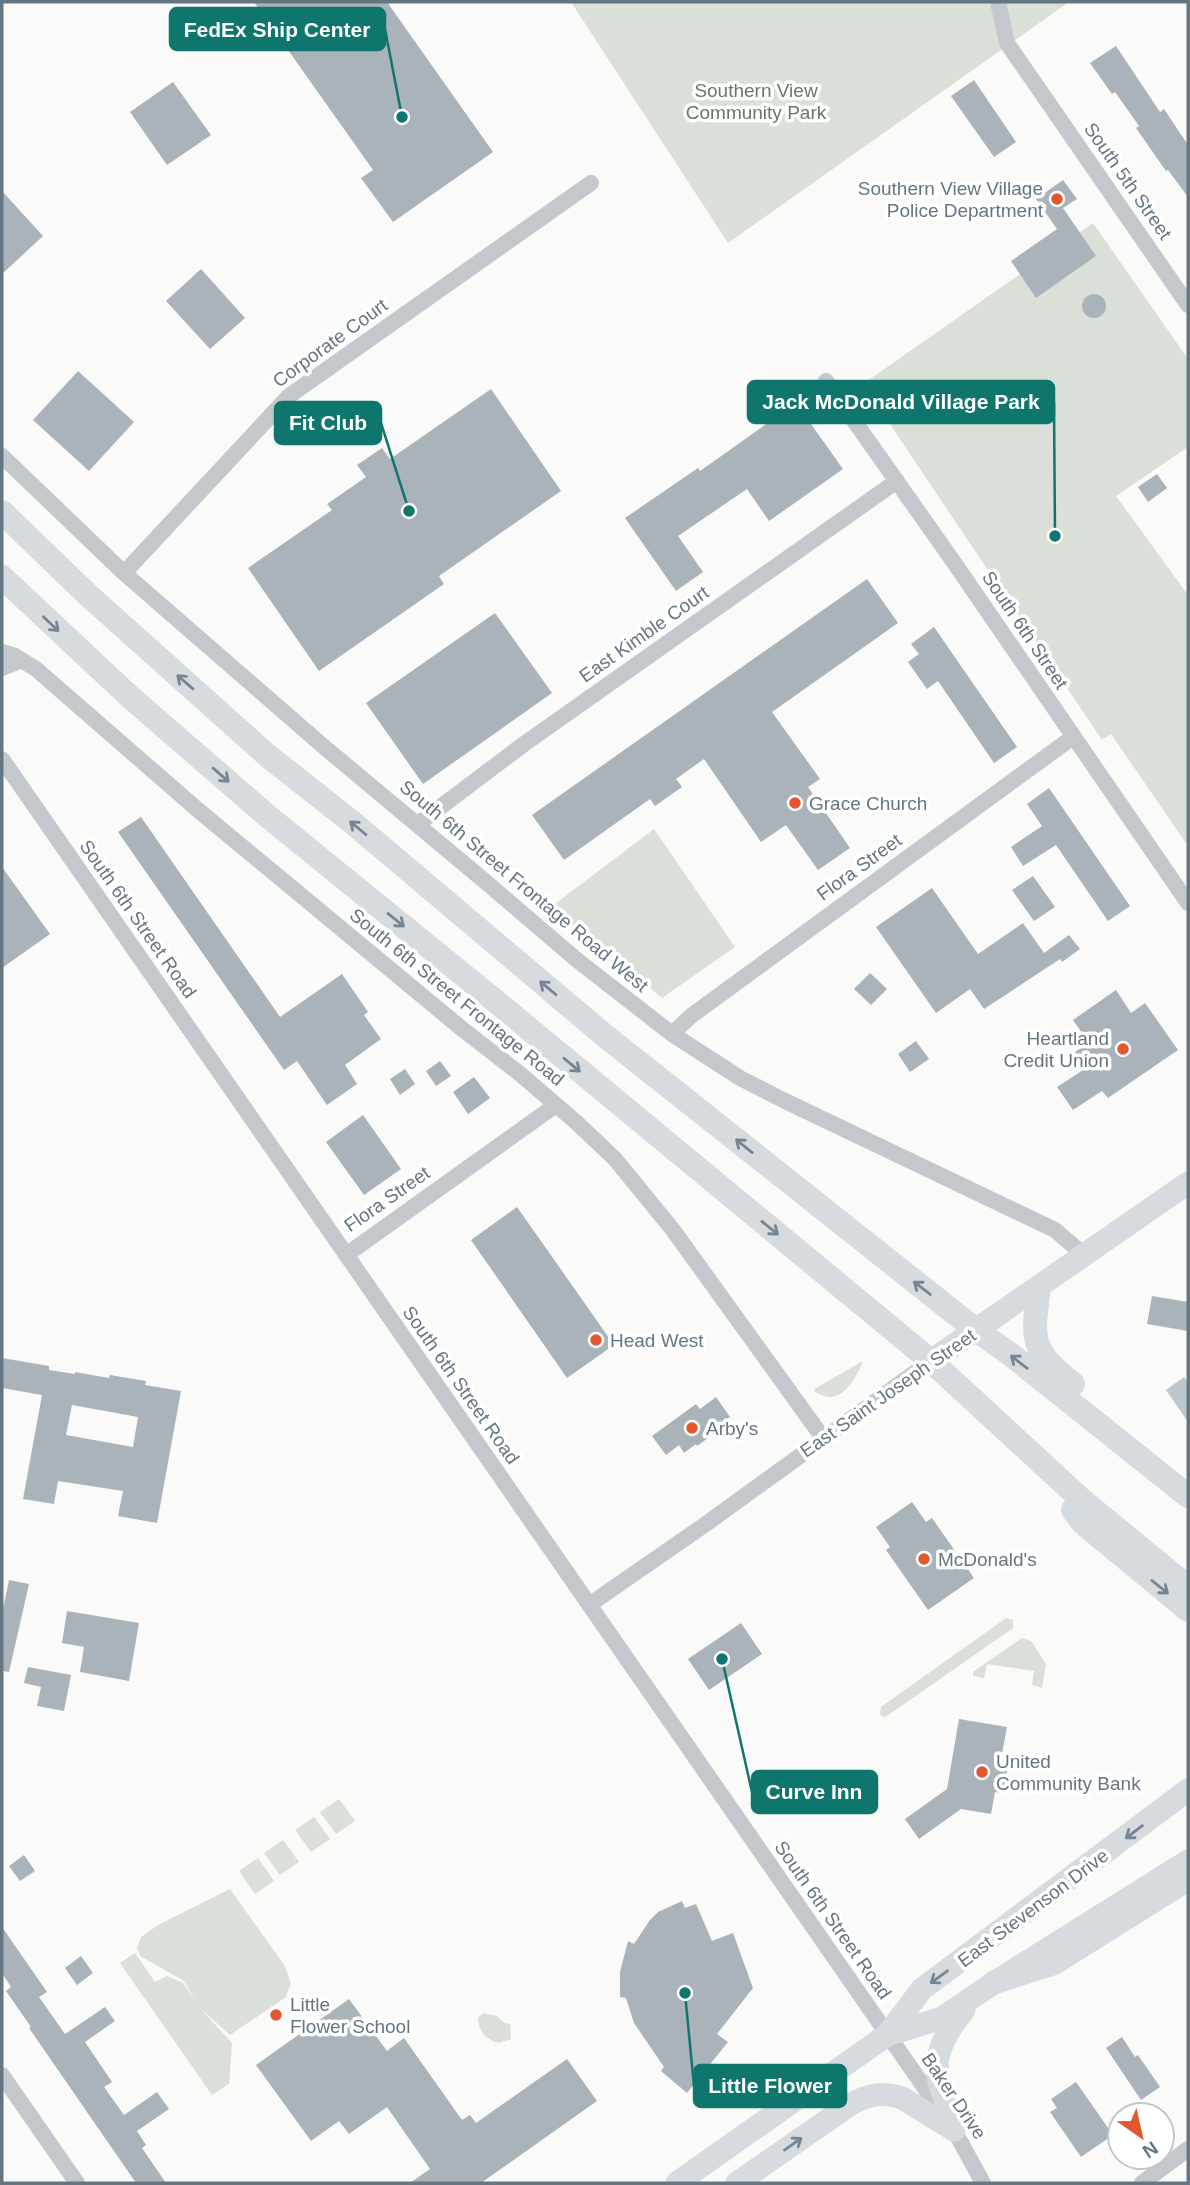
<svg xmlns="http://www.w3.org/2000/svg" width="1190" height="2185" font-family="Arial,sans-serif">
<style>
.green{fill:#dadfd7}
.water{fill:#bbc7cb}
.building{fill:#aab3b9;fill-rule:evenodd}
.lines{fill:none;stroke-linecap:round;stroke-linejoin:round}
.street{stroke:#c3c8cc;stroke-width:16}
.secondary{stroke:#d6dbdf;stroke-width:23}
.primary{stroke:#d6dbdf;stroke-width:24}
.oneway{stroke:#768591}
.poi-dot{fill:#e4572e;stroke:#fff;stroke-width:2.5}
.labels{text-anchor:middle;dominant-baseline:central;stroke-width:7;stroke-linejoin:round;paint-order:stroke}
.park-label{font-size:19px;fill:#687a64;stroke:#fff}
.street-label{font-size:19px;fill:#657683;stroke:#fff}
.poi-label{font-size:19px;fill:#657683;stroke:#fff;text-anchor:start}
.leader{fill:none;stroke:#0f766e;stroke-width:2.5}
.callout-dot{fill:#0f766e;stroke:#fff;stroke-width:2.5}
.callout{fill:#0f766e;stroke:#0f766e;stroke-width:2.5}
.callout-label{font-size:21px;text-anchor:middle;font-weight:bold;fill:#fff}
</style>
<rect width="100%" height="100%" fill="#fafaf8"/>
<path class="green" d="M571 2H1069L728 243Z
M1093 223 1188 359V447L1116 496 1188 595V846L1111 734 1102 740 863 384Z
M654 829 735 947 662 998 551 907Z
M861 1362H863C853 1382 840 1409 814 1391L816 1388Z
M1006 1618 1013 1620V1628L887 1716 883 1717 880 1714 881 1707Z
M1022 1638 1031 1641 1046 1664 1042 1688 1032 1685 1034 1671 987 1664 984 1678 973 1676V1672Z
M339 1799 355 1821 336 1834 320 1812Z
M314 1817 330 1839 311 1852 295 1830Z
M283 1840 299 1862 280 1875 264 1853Z
M258 1858 274 1881 255 1894 239 1871Z
M230 1889 285 1966 291 1984 286 1997 230 2035 200 2008 232 2043 229 2084 212 2095 120 1963 135 1953 155 1982 167 1976 183 1983 196 2002 184 1981 140 1956 137 1948 141 1937 158 1925Z
M483 2013 497 2016 504 2023 510 2024 511 2039 499 2043C485 2039 479 2032 478 2018Z"/>
<path class="water" d="M1184 1377 1188 1382V1422L1166 1390Z"/>
<path class="building" d="M254 2H387L493 152 393 222 361 178 373 170Z
M1116 46 1160 112 1164 109 1188 145V197L1168 170 1166 171 1136 128 1139 126 1115 92 1112 94 1090 63Z
M974 80 1016 142 994 157 951 96Z
M173 82 211 135 167 165 130 112Z
M1063 180 1077 199 1063 208 1096 256 1036 298 1011 261 1057 229 1036 199Z
M2 191 43 236 2 274Z
M201 269 245 318 210 349 166 301Z
M1082 306a12 12 0 1 1 24 0a12 12 0 1 1-24 0Z
M78 371 134 422 89 471 33 420Z
M491 389 561 491 439 576 444 584 319 671 248 568 332 510 327 504 366 477 357 465 382 448 390 459Z
M796 403 843 469 769 521 747 489 678 536 703 572 676 591 625 518 698 468 700 471Z
M1157 474 1167 488 1148 502 1138 487Z
M867 579 898 623 772 712 820 779 808 787 850 848 818 870 786 825 761 842 704 759 676 779 682 787 655 806 650 799 564 860 532 815Z
M495 613 552 693 423 784 366 703Z
M934 627 1017 747 994 763 938 681 927 689 908 662 919 654 911 644Z
M1049 788 1130 906 1108 921 1056 845 1023 866 1011 847 1042 826 1027 804Z
M141 817 280 1017 342 974 368 1012 364 1015 381 1039 345 1065 357 1084 327 1105 297 1061 284 1070 118 832Z
M2 867 50 934 2 968Z
M1033 876 1055 907 1034 921 1012 890Z
M932 888 978 954 1023 923 1044 953 1069 935 1080 949 1062 962 1060 959 984 1009 970 989 936 1013 876 927Z
M870 973 887 989 871 1005 854 989Z
M1116 990 1131 1013 1145 1003 1178 1050 1108 1098 1102 1091 1073 1110 1057 1087 1086 1068 1075 1052 1089 1043 1073 1020Z
M916 1041 929 1059 910 1072 898 1054Z
M440 1061 451 1076 436 1086 426 1071Z
M405 1069 415 1084 400 1095 390 1079Z
M474 1077 490 1098 468 1114 453 1092Z
M363 1115 401 1169 364 1195 326 1142Z
M517 1207 614 1345 567 1378 471 1240Z
M1152 1296 1188 1302V1331L1147 1324Z
M2 1358 49 1366V1370L75 1374V1372L109 1378 110 1375 146 1381 145 1385 181 1391 157 1523 118 1516 123 1491 58 1481 54 1504 23 1499 42 1395 2 1388ZM72 1405 138 1417 133 1447 66 1435Z
M716 1397 730 1417 712 1430 715 1433 697 1446 696 1444 684 1453 679 1445 666 1455 652 1436 696 1404 700 1409Z
M912 1502 926 1522 932 1518 974 1578 928 1610 886 1550 890 1547 876 1527Z
M9 1580 29 1584 9 1672 2 1671V1614Z
M67 1611 139 1623 129 1681 80 1672 84 1647 62 1643Z
M741 1623 762 1654 709 1690 688 1659Z
M28 1667 71 1675 64 1711 37 1706 41 1687 24 1683Z
M959 1719 1007 1727 1001 1759 1009 1760 1003 1793 995 1792 991 1814 961 1809 919 1839 905 1819 947 1789Z
M24 1855 35 1871 20 1881 9 1866Z
M682 1901 685 1908 696 1904 712 1941 733 1933 753 1988 717 2034 728 2042 687 2093 661 2071 664 2067 634 2023 626 1998 620 1997V1972L628 1941 634 1944 650 1920 658 1912Z
M2 1927 47 1992 39 1997 65 2034 105 2007 115 2021 85 2042 112 2082 104 2087 124 2115 157 2092 169 2109 137 2131 146 2145 142 2148 166 2183H136L29 2028 31 2027 6 1991 11 1987 2 1973Z
M81 1956 93 1973 77 1985 65 1968Z
M349 1999 387 2051 404 2038 462 2120 470 2115 476 2123 567 2059 597 2101 481 2183H410L430 2169 387 2107 349 2134 339 2121 311 2141 256 2065Z
M1122 2037 1135 2057 1138 2055 1160 2087 1141 2100 1106 2048Z
M1076 2082 1113 2135 1081 2157 1050 2112 1057 2108 1051 2099Z"/>
<g class="lines">
<path class="street" d="M998 2 1007 43 1188 305
M826 381 953 561 1188 903
M2 456 124 573 323 746 487 883 577 960 672 1034 740 1078 783 1100 1055 1230 1084 1255
M124 573 289 396 591 183
M2 652 15 656 36 669 198 810 461 1028 519 1073 576 1122 615 1159 673 1230 823 1438
M2 668 22 660
M2 759 954 2130 983 2183
M418 824 524 744 897 481
M672 1034 691 1016 1073 737
M346 1255 556 1105
M589 1605 703 1526 931 1361
M2 2075 77 2183
M1142 2183 1188 2149"/>
<path class="secondary" d="M931 1361 1188 1183
M887 2035 942 2018 995 1982 1188 1861
M954 2130C951 2111 941 2095 938 2076 933 2053 950 2027 964 2010
M677 2183 887 2035 922 1989 1188 1790
M737 2183 848 2106C866 2095 881 2091 902 2098L954 2130"/>
<path class="primary" d="M2 512 88 595 268 756 353 823 604 1035 976 1330 1010 1354 1188 1496
M2 577 128 695 265 814 493 999 931 1361 1083 1501 1188 1587
M1039 1287C1032 1340 1030 1350 1073 1384
M1073 1510 1083 1523 1188 1610
M995 1982 1054 1963 1188 1879"/>
</g>
<defs><path id="oneway-shaft" d="M-6 0H5M1.5-3L5.5 0L1.5 3" fill="none" stroke-width="1.6" stroke-linecap="round" stroke-linejoin="round" transform="scale(1.75)"/></defs>
<g class="oneway">
<use href="#oneway-shaft" transform="translate(51 624) rotate(43)"/>
<use href="#oneway-shaft" transform="translate(185 682) rotate(-139)"/>
<use href="#oneway-shaft" transform="translate(221 775) rotate(41)"/>
<use href="#oneway-shaft" transform="translate(358 828) rotate(-140)"/>
<use href="#oneway-shaft" transform="translate(396 920) rotate(39)"/>
<use href="#oneway-shaft" transform="translate(548 988) rotate(-140)"/>
<use href="#oneway-shaft" transform="translate(572 1065) rotate(40)"/>
<use href="#oneway-shaft" transform="translate(744 1146) rotate(-141)"/>
<use href="#oneway-shaft" transform="translate(770 1228) rotate(39)"/>
<use href="#oneway-shaft" transform="translate(922 1288) rotate(-142)"/>
<use href="#oneway-shaft" transform="translate(1019 1362) rotate(-142)"/>
<use href="#oneway-shaft" transform="translate(1160 1587) rotate(39)"/>
<use href="#oneway-shaft" transform="translate(1134 1832) rotate(143)"/>
<use href="#oneway-shaft" transform="translate(939 1977) rotate(144)"/>
<use href="#oneway-shaft" transform="translate(793 2144) rotate(-35)"/>
</g>
<g class="poi-dot">
<circle cx="1057" cy="199" r="7"/>
<circle cx="795" cy="803" r="7"/>
<circle cx="1123" cy="1049" r="7"/>
<circle cx="596" cy="1340" r="7"/>
<circle cx="692" cy="1428" r="7"/>
<circle cx="924" cy="1559" r="7"/>
<circle cx="982" cy="1772" r="7"/>
<circle cx="276" cy="2015" r="7"/>
</g>
<g class="labels">
<g class="park-label">
<text x="756" y="90">Southern View<tspan x="756" dy="22">Community Park</tspan></text>
</g>
<g class="street-label">
<text transform="translate(1128 181) rotate(55)">South 5th Street</text>
<text transform="translate(330 343) rotate(-36)">Corporate Court</text>
<text transform="translate(1025 630) rotate(56)">South 6th Street</text>
<text transform="translate(644 634) rotate(-35)">East Kimble Court</text>
<text transform="translate(859 867) rotate(-36)">Flora Street</text>
<text transform="translate(524 886) rotate(40)">South 6th Street Frontage Road West</text>
<text transform="translate(138 919) rotate(55)">South 6th Street Road</text>
<text transform="translate(457 997) rotate(39)">South 6th Street Frontage Road</text>
<text transform="translate(387 1199) rotate(-35)">Flora Street</text>
<text transform="translate(461 1385) rotate(55)">South 6th Street Road</text>
<text transform="translate(888 1393) rotate(-35)">East Saint Joseph Street</text>
<text transform="translate(1033 1908) rotate(-37)">East Stevenson Drive</text>
<text transform="translate(833 1920) rotate(55)">South 6th Street Road</text>
<text transform="translate(954 2096) rotate(56)">Baker Drive</text>
</g>
<g class="poi-label">
<text x="1043" y="188" text-anchor="end">Southern View Village<tspan x="1043" dy="22">Police Department</tspan></text>
<text x="809" y="803">Grace Church</text>
<text x="1109" y="1038" text-anchor="end">Heartland<tspan x="1109" dy="22">Credit Union</tspan></text>
<text x="610" y="1340">Head West</text>
<text x="706" y="1428">Arby's</text>
<text x="938" y="1559">McDonald's</text>
<text x="996" y="1761">United<tspan x="996" dy="22">Community Bank</tspan></text>
<text x="290" y="2004">Little<tspan x="290" dy="22">Flower School</tspan></text>
</g>
</g>
<path class="leader" d="M402 117L385 29M1055 536L1054 402M409 511L381 423M722 1659L752 1792M685 1993L694 2086"/>
<g class="callout-dot">
<circle cx="402" cy="117" r="7"/>
<circle cx="1055" cy="536" r="7"/>
<circle cx="409" cy="511" r="7"/>
<circle cx="722" cy="1659" r="7"/>
<circle cx="685" cy="1993" r="7"/>
</g>
<g class="callout">
<rect x="170" y="8" width="215" height="42" rx="7"/>
<rect x="748" y="381" width="306" height="42" rx="7"/>
<rect x="275" y="402" width="106" height="42" rx="7"/>
<rect x="752" y="1771" width="125" height="42" rx="7"/>
<rect x="694" y="2065" width="152" height="42" rx="7"/>
</g>
<g class="callout-label">
<text x="277" y="37">FedEx Ship Center</text>
<text x="901" y="409">Jack McDonald Village Park</text>
<text x="328" y="430">Fit Club</text>
<text x="814" y="1799">Curve Inn</text>
<text x="770" y="2093">Little Flower</text>
</g>
<rect width="1190" height="2185" fill="none" stroke="#657683" stroke-width="7"/>
<g transform="translate(1141 2136) rotate(146)"><circle r="33" fill="#ffffff" stroke="#c1c8cd" stroke-width="2"/>
<path d="M0-5L12 26L0 18L-12 26Z" fill="#e4572e"/>
<text y="-10" font-size="19" font-weight="bold" text-anchor="middle" fill="#657683">N</text>
</g>
</svg>
